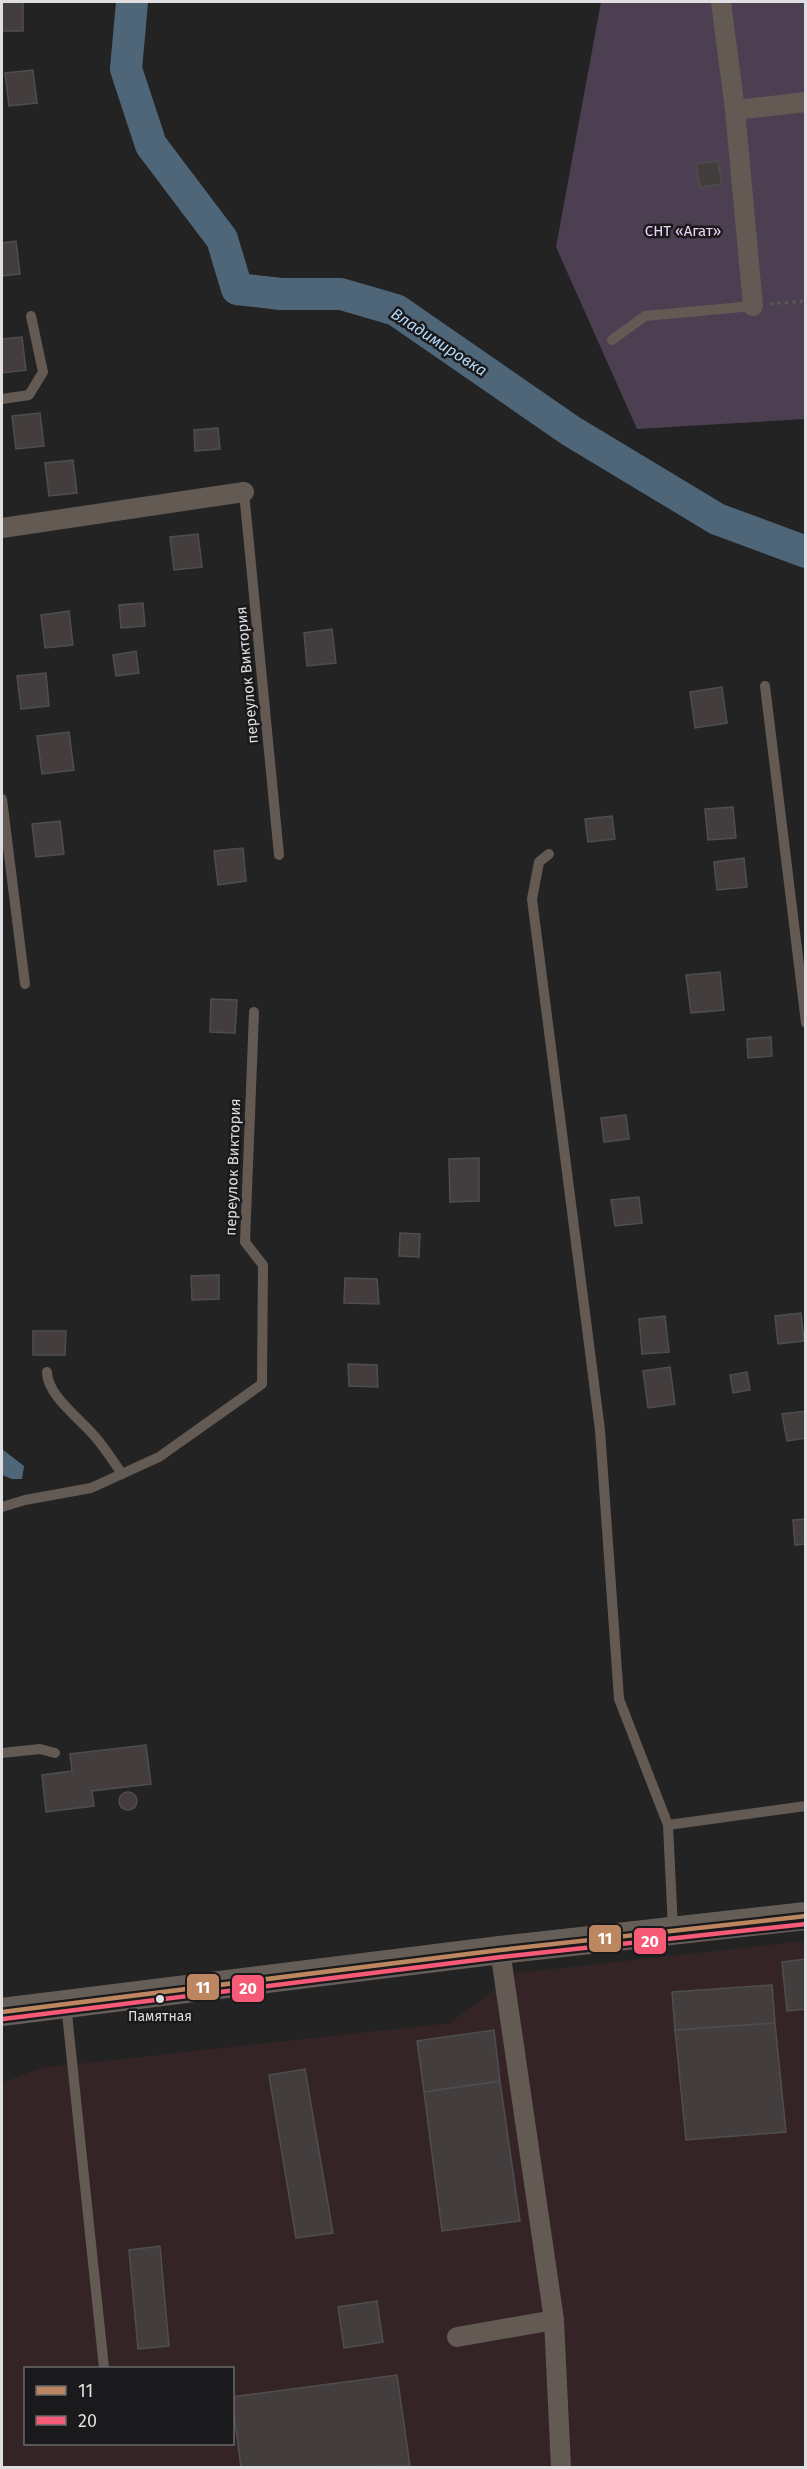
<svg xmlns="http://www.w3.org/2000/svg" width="807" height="2469" font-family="'Fira Sans',sans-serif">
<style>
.industrial{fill:#342426;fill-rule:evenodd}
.green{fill:#4d3f52}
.water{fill:#4f6578}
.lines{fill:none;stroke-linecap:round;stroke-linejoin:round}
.river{stroke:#4f6578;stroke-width:32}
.building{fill:#433e3d;stroke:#4f4e4e;stroke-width:1.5}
.path{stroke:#5e5956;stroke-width:3;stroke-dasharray:3 4.5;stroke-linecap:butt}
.lane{stroke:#635a54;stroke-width:10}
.street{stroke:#635a54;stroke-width:20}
.secondary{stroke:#655d57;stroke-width:28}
.bus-1-casing{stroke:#1a191b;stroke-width:9}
.bus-2-casing{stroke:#1a191b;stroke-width:9}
.bus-1{stroke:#bb8660;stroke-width:4.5}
.bus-2{stroke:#f75a77;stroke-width:4.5}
.bus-dot{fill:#dfdee0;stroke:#1a191b;stroke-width:2}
.labels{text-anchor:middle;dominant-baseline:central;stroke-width:5;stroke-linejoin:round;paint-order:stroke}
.bus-label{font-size:14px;fill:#dfdee0;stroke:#1a191b}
.park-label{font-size:15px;fill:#eed3f9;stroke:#1a191b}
.street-label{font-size:15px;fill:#dfdee0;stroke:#1a191b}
.water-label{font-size:16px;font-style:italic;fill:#b1d8f7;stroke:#1a191b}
.line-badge{stroke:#1a191b;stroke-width:2}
.badge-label{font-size:16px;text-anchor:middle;font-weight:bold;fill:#fff}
</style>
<rect width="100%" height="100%" fill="#232323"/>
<path class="industrial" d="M805 1941V2467L2 2468V2083L40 2068 450 2023 517 1973ZM26 2368H232V2444H26Z"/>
<path class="green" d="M601 2H805V419L637 429 556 247Z"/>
<path class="water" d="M2 1449 24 1466 22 1479H12L2 1475Z"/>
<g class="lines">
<path class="river" d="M132 2 126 69 151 145 222 239 237 289 281 294H341L396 310 571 431 717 519 806 552"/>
</g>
<path class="building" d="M2 2H23V31H2Z
M33 70 37 103 9 106 5 73Z
M718 161 722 184 700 188 696 164Z
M16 241 20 274 2 276V243Z
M22 337 26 370 2 373V339Z
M40 413 44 446 16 449 12 416Z
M218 428 220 449 195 451 194 430Z
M73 460 77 493 49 496 45 463Z
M198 534 202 567 174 570 170 537Z
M143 603 145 626 121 628 119 605Z
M69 611 73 645 45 648 41 615Z
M332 629 336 663 307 666 304 633Z
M136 651 139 673 116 676 113 655Z
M46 673 49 706 21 709 17 676Z
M722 687 727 723 695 728 690 692Z
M69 732 74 770 42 774 37 736Z
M733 807 736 838 708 840 705 809Z
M612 816 615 839 588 842 585 819Z
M60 821 64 854 36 857 32 824Z
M243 848 246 881 218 885 214 851Z
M744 858 747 887 717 890 714 862Z
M720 972 724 1010 691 1013 686 975Z
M211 999 237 1000 235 1033 210 1032Z
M771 1037 772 1056 748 1058 747 1039Z
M626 1115 629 1139 604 1142 601 1118Z
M479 1158V1201L450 1202 449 1159Z
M639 1197 642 1223 615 1226 611 1200Z
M400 1233 420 1234 419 1257 399 1256Z
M219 1275V1299L192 1300 191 1276Z
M345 1278 377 1279 379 1304 344 1303Z
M801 1313 804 1341 778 1344 775 1316Z
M665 1316 669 1352 642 1354 639 1319Z
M33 1331H66L65 1355H33Z
M348 1364 377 1365 378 1387 349 1386Z
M670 1367 675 1404 648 1408 643 1371Z
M747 1372 750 1390 733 1393 730 1375Z
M806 1411V1438L787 1441 782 1414Z
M806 1519V1544L795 1545 793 1520Z
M146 1745 151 1784 92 1791 94 1806 46 1812 42 1775 72 1771 70 1754Z
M119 1801a9 9 0 1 1 18 0a9 9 0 1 1-18 0Z
M806 1959V2009L787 2011 782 1962Z
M772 1985 775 2023 675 2030 672 1992Z
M775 2023 786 2132 686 2140 675 2030Z
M494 2030 500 2081 424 2092 417 2041Z
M305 2069 333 2233 296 2238 269 2075Z
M500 2081 520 2221 442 2231 424 2092Z
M160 2246 169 2346 138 2349 129 2250Z
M377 2301 383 2342 344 2348 338 2307Z
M397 2375 410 2466 241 2468 232 2397Z"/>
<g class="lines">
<path class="path" d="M770 304 806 301"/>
<path class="lane" d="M612 340 645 316 753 306
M2 399 29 395 43 372 31 316
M244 492 279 855
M765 686 806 1023
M2 799 25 984
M549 854 539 862 532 899 600 1430 619 1699 668 1825 673 1929
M47 1372C47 1396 82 1420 97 1439 106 1450 114 1462 122 1474
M2 1507 25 1500 91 1488 159 1457 262 1384 263 1265 245 1242 254 1012
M2 1753 40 1749 55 1753
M668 1825 806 1806
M66 2004 104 2368"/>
<path class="street" d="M721 2 735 110 806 102
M735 110 753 306
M2 528 244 492
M500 1950 554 2320 561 2468
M457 2337 554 2320"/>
<path class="secondary" d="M2 2012 500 1950 806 1916"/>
<g class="bus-1-casing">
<path id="bus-1" d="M2 2012 500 1950 806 1916"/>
</g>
<g class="bus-2-casing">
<path id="bus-2" d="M3 2019 501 1957 806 1924"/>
</g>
<use href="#bus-1" class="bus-1"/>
<use href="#bus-2" class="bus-2"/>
</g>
<circle class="bus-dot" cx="160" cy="1999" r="5"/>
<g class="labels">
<g class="bus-label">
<text x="160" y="2016">Памятная</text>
</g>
<g class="park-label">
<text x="683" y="231">СНТ «Агат»</text>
</g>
<g class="street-label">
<text transform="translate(247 675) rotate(-95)">переулок Виктория</text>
<text transform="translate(233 1167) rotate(-88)">переулок Виктория</text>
</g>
<g class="water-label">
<text transform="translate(439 342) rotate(33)">Владимировка</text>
</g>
</g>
<g class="line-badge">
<rect x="588" y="1924" width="34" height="29" rx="6" fill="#bb8660"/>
<rect x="633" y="1927" width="34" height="28" rx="6" fill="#f75a77"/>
<rect x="186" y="1973" width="34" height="28" rx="6" fill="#bb8660"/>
<rect x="231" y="1974" width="34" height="29" rx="6" fill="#f75a77"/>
</g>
<g class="badge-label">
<text x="605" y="1944">11</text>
<text x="650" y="1947">20</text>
<text x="203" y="1993">11</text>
<text x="248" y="1994">20</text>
</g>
<rect width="807" height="2469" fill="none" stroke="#dfdee0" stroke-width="6"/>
<rect x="24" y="2367" width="210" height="78" fill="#1a191b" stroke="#69686a" stroke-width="1.5"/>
<rect x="36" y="2386" width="30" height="9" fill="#bb8660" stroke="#69686a" stroke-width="1.5"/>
<text x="78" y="2397" font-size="18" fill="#dfdee0">11</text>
<rect x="36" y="2416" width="30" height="9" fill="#f75a77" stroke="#69686a" stroke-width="1.5"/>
<text x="78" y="2427" font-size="18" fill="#dfdee0">20</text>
</svg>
